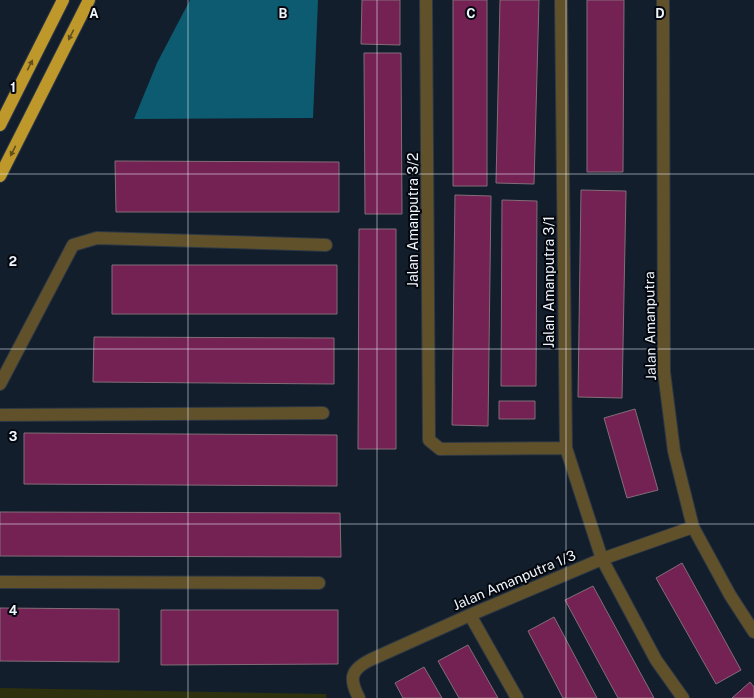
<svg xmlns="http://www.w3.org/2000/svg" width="754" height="698" font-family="'Public Sans',sans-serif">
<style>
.green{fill:#2e310d}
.water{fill:#0d5b71}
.building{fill:#742154;stroke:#836d78}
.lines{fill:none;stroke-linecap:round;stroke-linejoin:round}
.minor-casing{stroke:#2d3845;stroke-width:14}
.motorway-casing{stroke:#2d3845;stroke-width:14}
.minor{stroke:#60512b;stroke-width:12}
.motorway{stroke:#bf982b;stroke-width:12}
.oneway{fill:#62501c}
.grid{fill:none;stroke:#eff5fd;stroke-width:1;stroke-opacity:0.55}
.labels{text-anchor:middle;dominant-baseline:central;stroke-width:4;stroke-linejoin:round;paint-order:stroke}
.street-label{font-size:14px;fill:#eff5fd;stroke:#04080e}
.grid-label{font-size:13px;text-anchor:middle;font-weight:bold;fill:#eff5fd;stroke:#04080e;stroke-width:4;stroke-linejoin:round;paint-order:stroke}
</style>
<rect width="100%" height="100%" fill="#131e2c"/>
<path class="green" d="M0 688 326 694V698H0Z"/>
<path class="water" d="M190 0H318L313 118 134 119 157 63Z"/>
<path class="building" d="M362 0H400V45L361 44Z
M453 0H487V186H453Z
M500 0H539L534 184 496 183Z
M587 0H624L623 172H587Z
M364 53H401L402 214H365Z
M115 161 339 162V212H116Z
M581 190 626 191 622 398 578 397Z
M455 195 491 196 488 426 452 425Z
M502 200 537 201 536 386H501Z
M359 229H396V449H358Z
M112 265H337V314H112Z
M94 337 334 338V384L93 382Z
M499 401H535V419H499Z
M635 409 658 490 627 498 604 418Z
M24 433 337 435V486L24 484Z
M0 512 340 513 341 557 0 556Z
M682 563 741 670 716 684 656 578Z
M593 586 654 698H618L565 600Z
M0 608 119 609V662L0 661Z
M161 610H338V664L161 665Z
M554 617 597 698H563L528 631Z
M468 645 498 698H459L438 661Z
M424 667 442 698H403L395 683Z
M750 682 754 687V698H732Z"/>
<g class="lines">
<g class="minor-casing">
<path id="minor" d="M426 0 429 440 440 449 566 448
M561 0 566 448 602 559 656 660 683 698
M663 0 664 372 674 451 693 527 730 595 754 632
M0 384 73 245 97 238 326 245
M0 415 323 413
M0 582 319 583
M470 615 517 698
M359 698C349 679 350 670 370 660L470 615 602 559 693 527"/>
</g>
<g class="motorway-casing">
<path id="motorway" d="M0 125 63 0
M0 176 89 0"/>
</g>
<use href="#minor" class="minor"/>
<use href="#motorway" class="motorway"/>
</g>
<defs><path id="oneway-solid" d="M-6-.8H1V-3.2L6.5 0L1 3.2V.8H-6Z"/></defs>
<g class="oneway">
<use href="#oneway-solid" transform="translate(71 35) rotate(117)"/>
<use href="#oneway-solid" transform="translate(30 65) rotate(-63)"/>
<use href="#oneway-solid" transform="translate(13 151) rotate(117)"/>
</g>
<path class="grid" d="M188 0V698M377 0V698M566 0V698M0 174H754M0 349H754M0 524H754"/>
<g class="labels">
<g class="street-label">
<text transform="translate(413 220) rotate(-90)">Jalan Amanputra 3/2</text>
<text transform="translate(549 282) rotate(-90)">Jalan Amanputra 3/1</text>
<text transform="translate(650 326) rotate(-91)">Jalan Amanputra</text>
<text transform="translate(514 580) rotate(-23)">Jalan Amanputra 1/3</text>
</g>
</g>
<g class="grid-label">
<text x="94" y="18">A</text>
<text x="283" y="18">B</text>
<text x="471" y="18">C</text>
<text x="660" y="18">D</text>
<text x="13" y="92">1</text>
<text x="13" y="266">2</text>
<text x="13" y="441">3</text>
<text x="13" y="615">4</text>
</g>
</svg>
